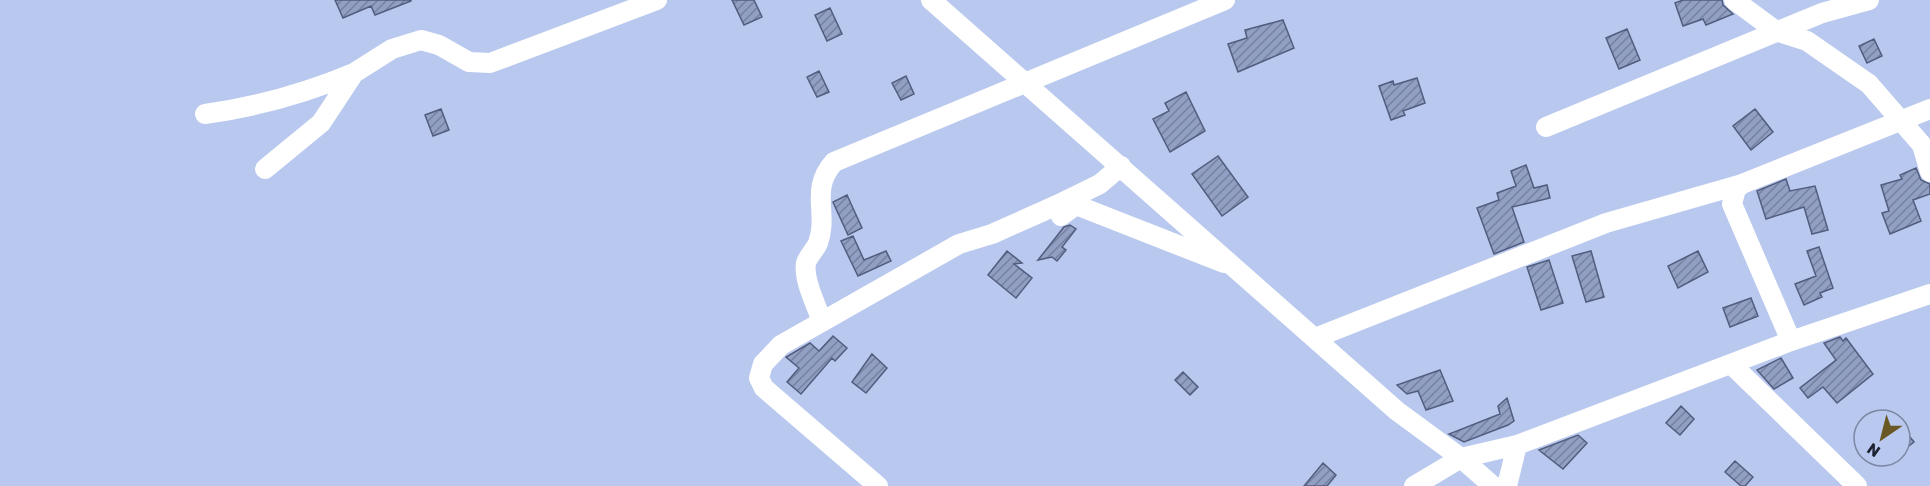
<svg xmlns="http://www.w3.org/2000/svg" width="1930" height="486" font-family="Rubik,sans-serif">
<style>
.building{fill:url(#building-hatch);stroke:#515d7e;stroke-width:1.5}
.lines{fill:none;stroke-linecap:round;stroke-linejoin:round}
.minor{stroke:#fff;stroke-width:20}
</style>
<defs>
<pattern id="building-hatch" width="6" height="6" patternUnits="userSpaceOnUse" patternTransform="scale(1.5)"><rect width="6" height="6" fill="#919fc3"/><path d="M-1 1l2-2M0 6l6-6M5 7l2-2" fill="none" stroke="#76819f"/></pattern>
</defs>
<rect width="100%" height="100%" fill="#b9c8ee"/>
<path class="building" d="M335 0H411V1L375 15 371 6 343 18Z
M732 0H754L762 17 744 25Z
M1683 0H1722L1723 5 1733 14 1706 25 1703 19 1683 26 1675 3Z
M830 8 842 34 827 41 815 15Z
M1283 20 1294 48 1238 72 1228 44 1247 38 1245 30Z
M1627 29 1640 60 1619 69 1606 38Z
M1874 39 1882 56 1867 63 1859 46Z
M819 71 829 92 817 97 807 77Z
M906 76 914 94 901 100 892 83Z
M1417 78 1425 103 1403 111 1405 115 1391 120 1379 86 1393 81 1394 85Z
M1186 92 1205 131 1170 152 1153 119 1169 111 1165 103Z
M441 109 449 130 433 136 425 115Z
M1755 109 1773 132 1751 150 1733 126Z
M1218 156 1248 197 1222 216 1192 174Z
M1526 165 1534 188 1547 185 1550 198 1512 207 1524 242 1494 254 1477 208 1499 200 1497 193 1516 186 1511 171Z
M1916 168 1921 180 1930 184V194L1913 200 1921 221 1890 234 1882 213 1889 211 1881 185 1902 179 1900 175Z
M1786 179 1790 191 1815 186 1828 230 1812 234 1804 207 1766 219 1757 191Z
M847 195 862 228 848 235 833 202Z
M1070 225 1076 229 1062 247 1066 250 1057 261 1052 257 1038 260 1064 227Z
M853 236 864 260 886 251 891 261 858 276 841 241Z
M1819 247 1833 288 1820 293 1822 297 1804 305 1795 284 1816 276 1807 251Z
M1007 251 1022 263 1014 264 1032 278 1016 298 988 275Z
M1591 251 1604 297 1586 302 1572 256Z
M1698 251 1708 272 1678 288 1668 266Z
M1549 260 1563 303 1541 310 1527 267Z
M1751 298 1758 316 1730 327 1723 308Z
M833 336 847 348 835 361 832 358 801 394 787 382 799 368 786 357 810 343 819 351Z
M1840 337 1843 341 1846 338 1873 374 1837 403 1823 387 1808 398 1800 388 1836 360 1824 343Z
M872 354 887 368 866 393 852 382Z
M1781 358 1793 378 1774 389 1757 370Z
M1440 370 1453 401 1426 410 1418 391 1407 394 1397 385Z
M1183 372 1198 387 1190 395 1175 380Z
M1507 398 1514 421 1508 425 1464 442 1449 434 1500 414 1498 406Z
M1681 406 1694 419 1680 435 1666 423Z
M1900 425 1914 442 1900 453Z
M1578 435 1587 443 1563 469 1539 450Z
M1735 461 1753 477 1745 486H1741L1725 472Z
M1323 463 1336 475 1327 486H1304Z"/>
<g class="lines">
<path class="minor" d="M931 0 1397 411 1461 458 1493 486
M1734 0 1776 31 1807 41 1869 84 1922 145 1930 172
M205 114C256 107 306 93 354 73
M1546 127 1822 13 1869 0
M265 169 321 123 354 73 392 49 421 40 439 45 469 62 490 63 657 0
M1061 216 1076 205 1224 263
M822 322C817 306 803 280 806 263 808 256 815 250 818 243 829 213 809 190 834 162L1225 0
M1315 338 1606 223 1742 184
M1791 341 1732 204 1736 189 1742 184 1930 109
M1731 364 1857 486
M878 486 764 388 759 378 763 364 781 345 959 244 992 234 1057 205 1100 184 1121 166
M1414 486 1461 458 1517 445 1791 341 1930 294
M1507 486 1517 445"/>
</g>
<g transform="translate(1882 438) rotate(215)"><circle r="28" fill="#b9c8ee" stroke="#7b86a2" stroke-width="1.5"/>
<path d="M0-4.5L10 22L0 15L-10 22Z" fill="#695725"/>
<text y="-9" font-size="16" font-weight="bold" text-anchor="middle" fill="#1e2331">N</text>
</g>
</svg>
